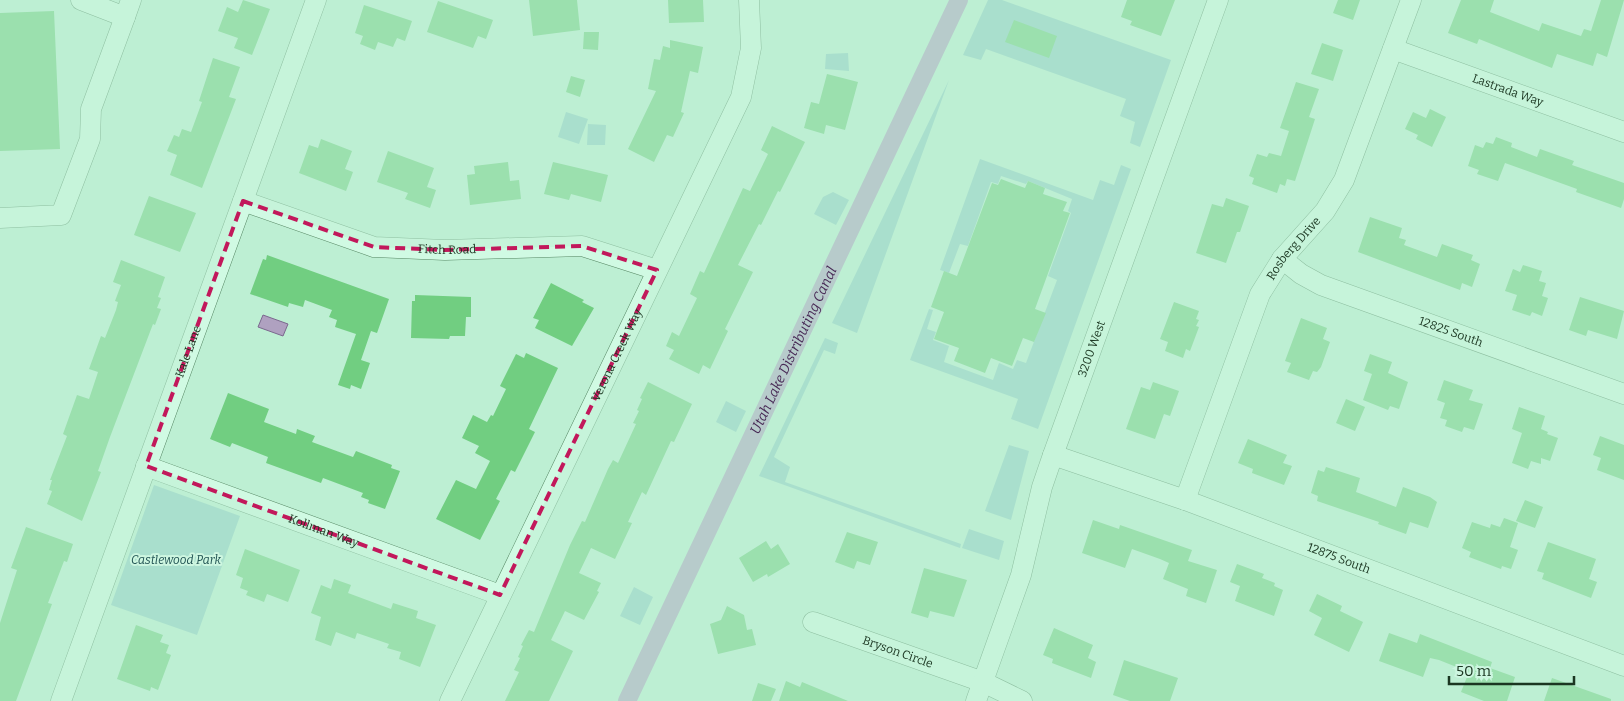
<svg xmlns="http://www.w3.org/2000/svg" width="1624" height="701" font-family="Bitter,serif">
<style>
.green{fill:#91cdc5}
.water{fill:#afa1c0;stroke:#7b688e}
.lines{fill:none;stroke-linecap:round;stroke-linejoin:round}
.canal{stroke:#afa1c0;stroke-width:18}
.building{fill:#71ce81}
.minor-casing{stroke:#568764;stroke-width:21}
.minor{stroke:#d0fae3;stroke-width:20}
.marked{fill:none;stroke:#c2185b;stroke-width:4;stroke-dasharray:10 6;stroke-linejoin:round}
.labels{text-anchor:middle;dominant-baseline:central;stroke-width:4;stroke-linejoin:round;paint-order:stroke}
.street-label{font-size:12px;fill:#1b3621;stroke:#cdf6e0}
.park-label{font-size:12px;font-style:italic;fill:#215353;stroke:#cdf6e0}
.water-label{font-size:14px;font-style:italic;fill:#482a56;stroke:#cdf6e0}
</style>
<rect width="100%" height="100%" fill="#bdefd3"/>
<path class="green" d="M988 0H1002L1171 60 1140 147 1130 143 1135 122 1120 116 1126 99 986 49 981 60 963 55Z
M848 53 849 71 825 69 826 54Z
M949 80 857 333 832 323Z
M566 112 588 119 579 144 558 137Z
M588 124 606 125 605 145H587Z
M980 159 1093 200 1100 180 1114 185 1121 165 1131 169 1038 429 1011 419 1018 399 910 360 929 309 933 310 927 329 936 332 933 340 949 346 944 362 993 380 999 363 1013 369 1017 360 1026 363 1057 280 1048 276 1071 213 1068 211 1072 199 1028 181 1026 184 1001 176 998 184 991 182 968 246 960 244 949 273 940 270Z
M833 192 849 200 836 225 814 214 823 197Z
M825 338 838 343 835 354 824 350 774 457 790 467 785 482 961 544 960 548 759 476Z
M726 401 746 411 736 432 716 422Z
M1009 445 1029 451 1011 520 985 511Z
M154 485 240 516 197 635 111 605Z
M969 529 1004 541 999 560 962 548Z
M634 587 653 597 640 625 620 616Z"/>
<path class="water" d="M263 315 288 324 283 336 258 327Z"/>
<g class="lines">
<path class="canal" id="s1" d="M627 701 959 0"/>
</g>
<path class="building" d="M243 0 270 9 252 55 234 48 238 38 218 31 227 7 238 12Z
M529 0H577L580 30 533 36Z
M668 0H703L704 22 669 23Z
M1127 0H1175L1161 36 1130 25 1132 21 1121 17Z
M1338 0H1360L1353 20 1333 13Z
M1461 0H1494L1490 12 1539 31 1542 23 1581 36 1584 29 1591 31 1601 0H1624L1607 57 1597 53 1593 66 1557 54 1552 68 1479 39 1477 44 1448 33Z
M438 1 493 20 486 39 478 36 473 48 427 32Z
M364 5 412 21 405 41 397 38 393 47 378 42 375 50 360 44 363 36 355 33Z
M54 11 60 149 0 151V13Z
M1014 20 1057 36 1049 58 1005 42Z
M584 32H599L598 50 583 49Z
M670 40 703 47 698 73 690 71 681 112 684 113 673 137 667 135 654 162 628 149 656 91 648 89 654 59 660 60 663 46 670 48Z
M1322 43 1343 50 1333 81 1311 74Z
M213 58 240 67 229 97 236 99 202 188 170 175 177 155 167 151 174 135 179 137 182 129 191 132 202 102 199 101Z
M827 74 858 82 845 130 826 125 824 134 804 128 811 102 819 104Z
M571 76 585 80 580 97 566 92Z
M1296 82 1319 89 1309 117 1315 119 1295 181 1287 179 1285 186 1280 184 1277 193 1252 184 1254 178 1249 176 1257 154 1267 157 1269 153 1281 156 1289 131 1280 128Z
M1430 109 1446 117 1432 147 1416 139 1418 135 1405 129 1413 112 1426 118Z
M772 126 805 142 780 192 778 191 761 225 759 224 738 265 753 272 725 329 728 331 710 369 703 365 699 374 669 359 674 350 666 346 672 332 679 336 697 298 690 294 700 271 704 273 743 188 750 191 768 154 761 150Z
M1496 137 1512 143 1511 147 1537 157 1540 149 1574 161 1572 165 1624 183V199L1621 208 1576 192 1577 189 1505 163 1498 181 1477 174 1479 170 1468 166 1475 145 1483 148 1486 142 1493 144Z
M321 139 352 151 345 169 353 172 346 191 299 173 309 145 318 148Z
M388 151 434 168 427 187 436 190 430 208 405 199 408 193 377 182Z
M508 162 510 181 519 180 521 199 470 205 467 175 475 174 474 166Z
M553 162 608 175 601 202 571 194 569 200 544 194Z
M1001 179 1025 188 1028 181 1045 188 1043 194 1067 202 1063 211 1070 213 1035 309 1046 313 1034 342 1023 338 1012 366 991 358 985 373 954 361 959 348 934 339 944 312 931 307 944 271 957 276 992 183 998 185Z
M149 196 196 213 180 252 134 235Z
M1226 198 1249 206 1240 232H1237L1226 263 1196 253 1212 204 1223 207Z
M1370 217 1402 228 1399 238 1406 240 1404 245 1437 257 1442 244 1473 255 1471 260 1480 264 1472 287 1462 283 1460 290 1358 252Z
M267 255 389 299 377 333 371 331 361 360 370 363 361 389 351 385 350 389 338 385 356 334 335 327 337 320 329 317 332 310 305 300 303 307 289 303 288 307 250 294 263 259 266 260Z
M121 260 165 277 158 297 161 298 157 308 161 309 155 325 153 324 110 437 98 471 101 472 82 521 47 504 52 491 49 490 52 480H50L67 436 63 434 77 395 89 399 98 372 89 369 101 336 105 338 116 310 118 302 115 301 121 285 113 282Z
M1523 265 1542 271 1539 281 1546 283 1542 296 1548 298 1542 316 1532 312 1530 316 1512 310 1517 295 1505 291 1513 269 1520 272Z
M551 283 584 300 582 302 594 308 572 346 535 328 539 320 533 318Z
M415 295 471 297V317H466L465 336H450L449 339 411 338 412 301H415Z
M1580 297 1624 311 1617 339 1588 330 1586 336 1569 330Z
M1174 302 1199 311 1196 319 1199 320 1196 326 1199 327 1190 351 1186 349 1183 358 1165 351 1168 342 1160 339Z
M1301 318 1327 328 1323 339 1330 342 1321 367 1317 372 1313 371 1309 380 1287 372 1291 363 1285 361Z
M526 353 558 368 529 429 535 432 515 472 511 470 496 499 500 501 480 540 436 519 456 480 476 489 490 461 475 453 479 446 462 438 473 415 487 422 491 415 493 416 506 389 500 386 516 354 524 358Z
M1370 354 1392 362 1388 373 1408 382 1399 409 1390 406 1388 410 1363 400 1372 374 1364 371Z
M1444 380 1473 390 1469 400 1483 404 1474 430 1464 427 1462 432 1445 426 1447 420 1440 418 1445 403 1437 400Z
M648 382 692 404 674 442 671 441 646 495 642 492 628 522 632 523 615 559 591 548 579 573 601 583 597 591 599 592 584 620 565 611 551 640 573 651 549 701H505L519 672 514 670 520 658 518 657 523 646 521 645 529 630 534 632 570 545 582 521 585 522 608 469 613 460 618 463 636 424 633 423 639 411 637 410 642 399 640 398Z
M1153 382 1179 391 1170 416 1164 414 1155 439 1126 429 1141 387 1150 390Z
M228 393 269 409 264 422 296 434 297 429 315 436 312 442 353 457 356 451 392 465 391 468 400 471 385 509 368 503 369 500 361 497 363 493 323 478 321 483 266 463 268 457 232 443 230 447 210 439Z
M1346 399 1365 407 1355 431 1336 423Z
M1519 407 1545 416 1541 429 1548 432 1547 434 1558 438 1550 461 1541 458V464L1531 461 1528 469 1512 463 1522 433 1512 429Z
M1600 436 1624 445V480L1597 470 1601 458 1593 455Z
M1248 439 1287 455 1283 463 1292 466 1284 485 1252 473 1253 469 1238 463Z
M1326 467 1360 478 1356 492 1396 507 1403 487 1430 497 1437 502 1428 528 1410 522 1406 534 1378 524 1379 522 1317 501 1318 496 1311 493 1318 470 1324 472Z
M1525 500 1543 507 1535 528 1516 521Z
M1504 518 1518 523 1510 547 1518 550 1511 569 1502 566 1501 569 1469 557 1471 552 1462 548 1472 522 1490 528 1491 524 1500 527Z
M1093 520 1119 529 1120 525 1192 550 1188 561 1217 570 1206 603 1186 596 1188 589 1163 579 1169 563 1160 559 1132 549 1125 568 1082 553Z
M26 527 73 544 67 562 64 561 48 603 52 604 16 701H0V623L17 570 11 568Z
M847 532 878 542 870 565 857 561 854 569 835 562Z
M766 541 771 549 778 544 790 564 768 577 767 574 753 582 739 558Z
M1548 542 1596 559 1589 579 1597 582 1591 598 1542 579 1544 573 1537 571Z
M245 549 300 570 288 602 267 594 264 602 246 595 248 591 240 588 243 578 236 575Z
M1237 564 1264 574 1262 578 1275 583 1274 586 1283 590 1274 616 1235 601 1240 586 1230 582Z
M924 568 967 580 954 617 930 611 928 618 911 613Z
M334 579 351 585 348 593 391 609 393 603 418 611 416 618 436 625 420 667 399 659 401 652 387 648 389 644 357 633 355 639 336 632 331 646 315 640 321 617 311 613 321 585 331 589Z
M1317 594 1342 606 1340 611 1363 622 1349 652 1314 635 1322 618 1309 611Z
M727 606 744 615 747 630 752 629 756 645 718 654 710 624 721 620Z
M136 625 163 635 160 642 169 645 166 653 171 655 158 690 151 687 150 691 117 679Z
M1054 628 1093 645 1088 658 1096 662 1091 678 1052 663 1053 659 1043 655Z
M1389 633 1417 643 1420 634 1492 662 1490 668 1515 677 1507 701H1484L1461 692 1469 672 1439 660 1430 658 1423 677 1379 661Z
M1124 660 1178 678 1170 701H1130L1113 695Z
M1552 678 1611 699V701H1544Z
M786 681 800 687 802 682 848 701H779Z
M758 683 776 689 771 701H752Z"/>
<g class="lines">
<g class="minor-casing">
<g id="minor">
<path d="M81 0 125 17 131 0"/>
<path id="s2" d="M1393 49 1624 132"/>
<path id="s3" d="M243 201 374 247 445 250 582 246 657 270"/>
<path d="M0 218 61 215 90 139 91 109 125 17"/>
<path id="s4" d="M1282 259 1301 274 1321 285 1624 394"/>
<path id="s5" d="M1053 455 1185 500 1624 666"/>
<path id="s6" d="M146 466 500 595"/>
<path id="s7" d="M1185 500 1260 294 1282 259 1325 211 1344 180 1411 0"/>
<path id="s8" d="M813 622 983 682 1022 701"/>
<path id="s9" d="M61 701 316 0"/>
<path id="s10" d="M450 701 741 97 751 48 749 0"/>
<path id="s11" d="M976 701 1021 575 1042 487 1053 455 1218 0"/>
</g>
</g>
<use href="#minor" class="minor"/>
</g>
<path d="M0 0H1624V701H0ZM243 201 374 247 445 250 582 246 657 270 500 595 146 466Z" fill="#bdefd3" fill-opacity=".55" fill-rule="evenodd"/>
<path class="marked" d="M243 201 374 247 445 250 582 246 657 270 500 595 146 466Z"/>
<g class="labels">
<g class="street-label">
<text stroke="none"><textPath href="#s2" startOffset="122">Lastrada Way</textPath></text>
<text stroke="none"><textPath href="#s3" startOffset="212">Fitch Road</textPath></text>
<text stroke="none"><textPath href="#s7" startOffset="276">Rosberg Drive</textPath></text>
<text stroke="none"><textPath href="#s4" startOffset="185">12825 South</textPath></text>
<text stroke="none"><textPath href="#s11" startOffset="371">3200 West</textPath></text>
<text stroke="none"><textPath href="#s9" startOffset="372">Kale Lane</textPath></text>
<text stroke="none"><textPath href="#s10" startOffset="384">Verona Creek Way</textPath></text>
<text stroke="none"><textPath href="#s6" startOffset="189">Kollman Way</textPath></text>
<text stroke="none"><textPath href="#s5" startOffset="304">12875 South</textPath></text>
<text stroke="none"><textPath href="#s8" startOffset="90">Bryson Circle</textPath></text>
</g>
<g class="park-label">
<text x="176" y="560">Castlewood Park</text>
</g>
<g class="water-label">
<text stroke="none"><textPath href="#s1" startOffset="388">Utah Lake Distributing Canal</textPath></text>
</g>
</g>
<path d="M1449 676v8h125v-8" fill="none" stroke="#1b3621" stroke-width="2.5"/>
<text x="1456" y="676" font-size="15" fill="#1b3621" stroke="#cdf6e0" stroke-width="4" paint-order="stroke">50 m</text>
</svg>
